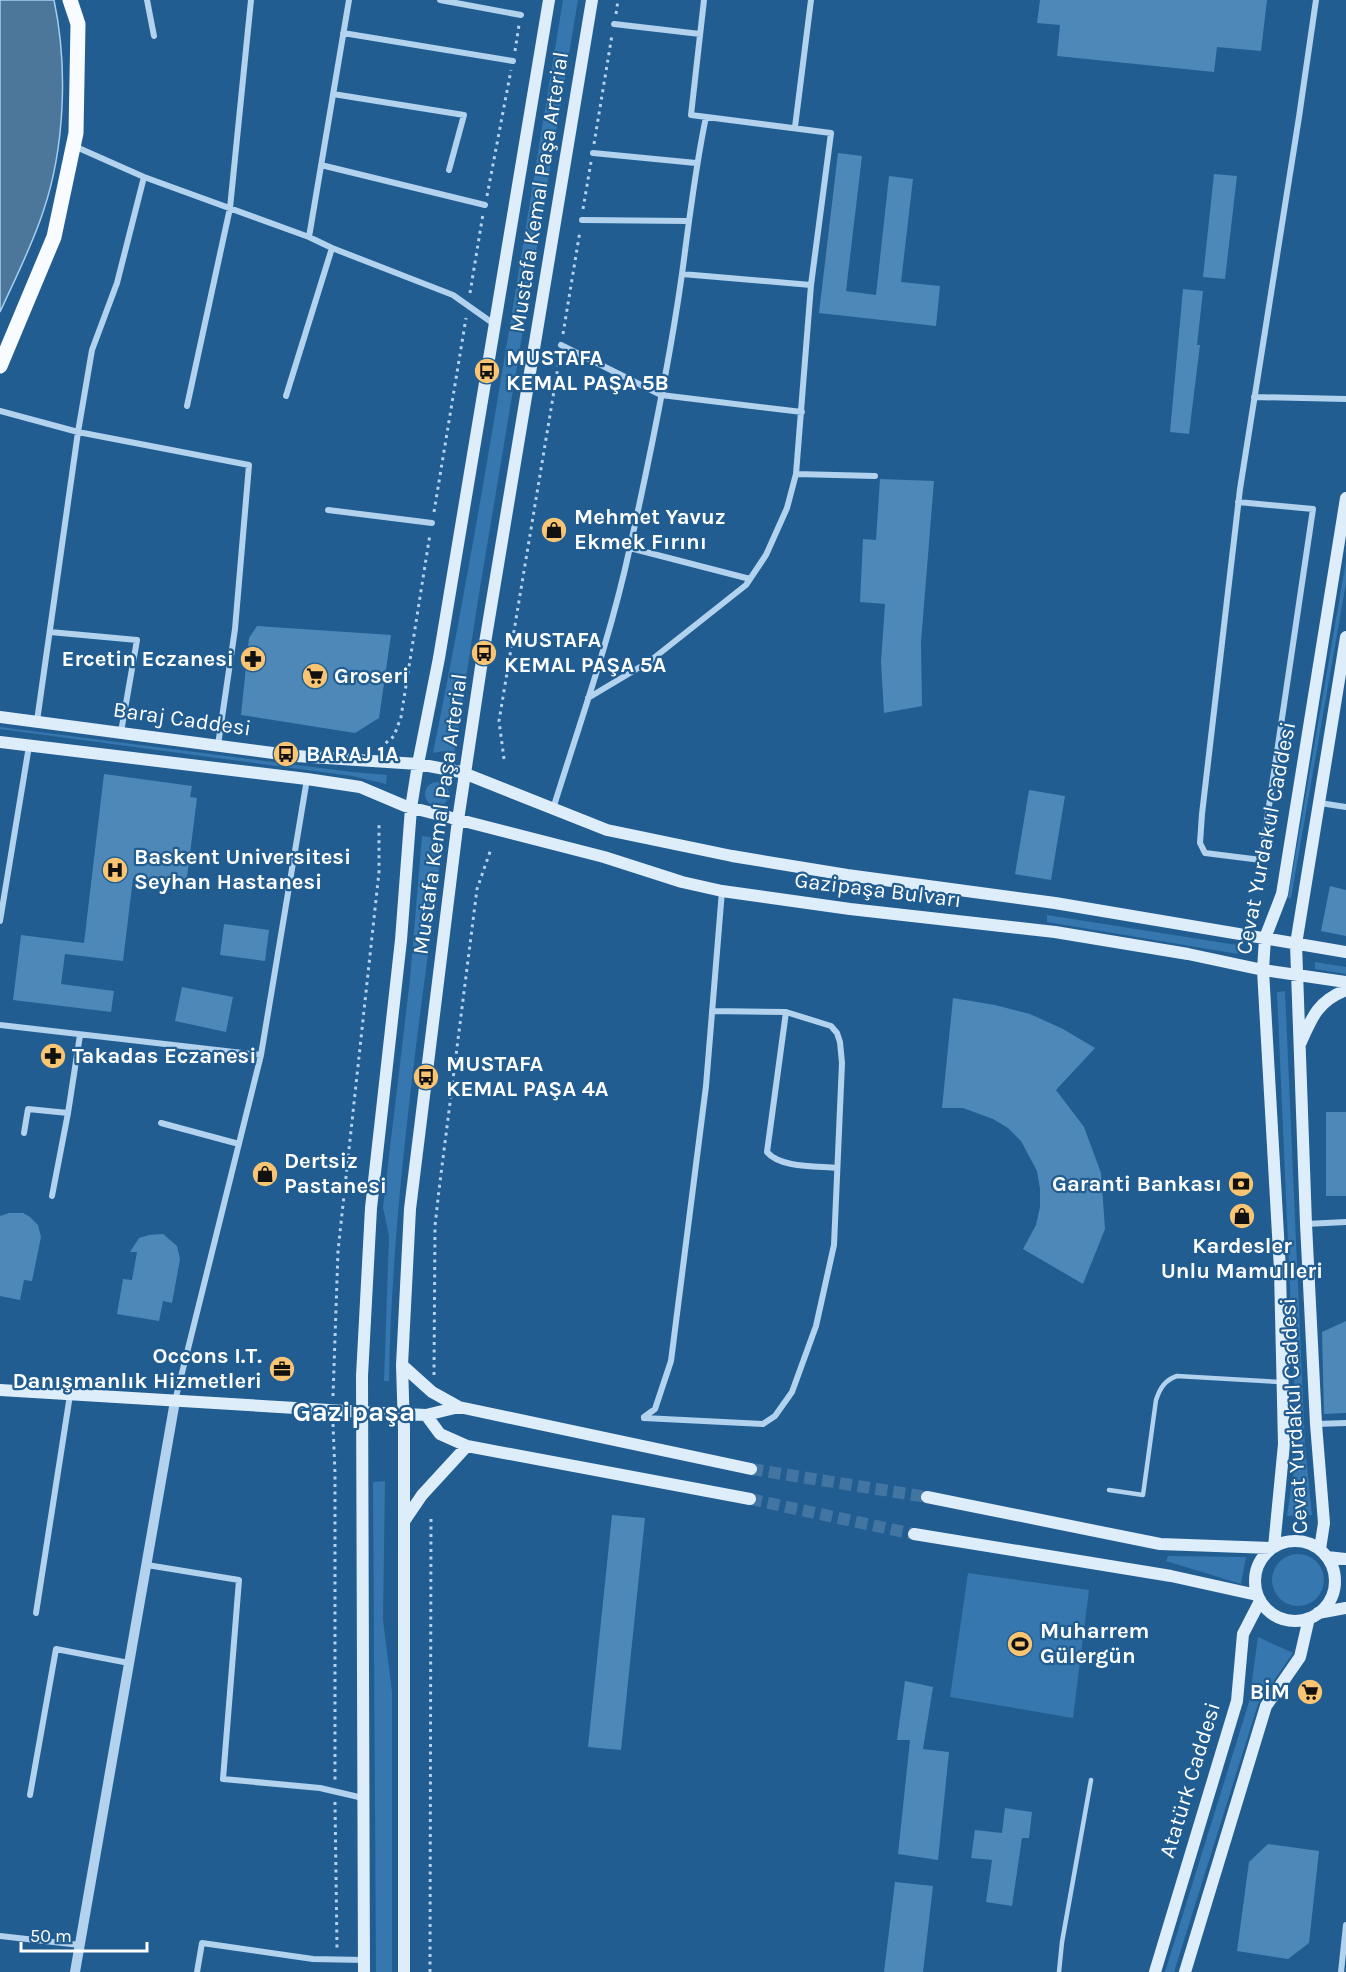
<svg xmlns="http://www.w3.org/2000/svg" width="1346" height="1972" font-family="Karla,sans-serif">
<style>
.green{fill:#3577ae}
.water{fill:#4c769a;stroke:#a5ceee;stroke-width:1.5}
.building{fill:#4e88b9}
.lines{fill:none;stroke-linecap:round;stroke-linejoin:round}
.secondary-tunnel{stroke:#4275a2;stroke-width:12;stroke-dasharray:12 6;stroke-linecap:butt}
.path{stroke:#b2d2ed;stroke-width:3;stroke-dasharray:3 4.5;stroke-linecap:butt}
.service{stroke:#b2d2ed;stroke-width:4.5}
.minor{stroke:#b2d2ed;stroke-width:6}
.tertiary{stroke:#b2d2ed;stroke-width:10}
.secondary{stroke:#deedfa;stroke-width:12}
.primary{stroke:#f8fbff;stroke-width:15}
.labels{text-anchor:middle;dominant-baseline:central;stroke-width:4.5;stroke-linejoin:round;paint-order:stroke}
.street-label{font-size:22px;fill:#fff;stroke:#215d91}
.poi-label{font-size:22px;font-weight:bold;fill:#fff;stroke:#215d91;text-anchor:start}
.district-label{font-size:28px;font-weight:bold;fill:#fff;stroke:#215d91}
</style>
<rect width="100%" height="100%" fill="#215d91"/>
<path class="green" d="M563 0H578L479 594 454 755 444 751 433 753C484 503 521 251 563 0Z
M1346 561V583L1291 898H1288Z
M0 727 352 772 387 775 386 784 352 776 0 729Z
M425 794a12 12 0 1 1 24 0a12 12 0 1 1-24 0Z
M422 836 443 839C420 1019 392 1200 389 1381H384L389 1236 383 1207 410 979Z
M1047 915 1237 945 1238 954 1047 922Z
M1315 962 1346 967V974L1315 969Z
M1285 991 1305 1446 1312 1515 1287 1516 1297 1448 1277 992Z
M385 1481 383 1620 392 1692V1972H376L373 1482Z
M1272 1580a26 26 0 1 1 52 0a26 26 0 1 1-52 0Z
M1168 1556 1246 1557 1241 1584 1166 1561Z
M968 1573 1089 1590 1073 1718 950 1697Z
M1258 1637 1293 1653 1258 1704 1174 1972H1165L1249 1702Z"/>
<path class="water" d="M0 0H54C68 66 65 148 43 212 32 246 15 279 0 312Z"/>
<path class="building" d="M1040 0H1267L1261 51 1217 47 1214 72 1057 56 1060 25 1037 23Z
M838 153 862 156 846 291 876 295 889 176 913 179 901 282 940 286 936 326 819 313Z
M1214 174 1237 176 1225 279 1203 277Z
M1183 289 1203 291 1197 345H1200L1189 434 1170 432Z
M880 479 934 481 921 642 922 706 884 713 881 662 885 604 860 602 863 539 876 540Z
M257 626 391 635 379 718 355 733 241 715 249 638Z
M104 774 192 786 190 797 197 798 186 885 133 878 123 961 65 954 61 984 114 991 111 1012 13 1000 21 935 84 943Z
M1029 790 1065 796 1051 880 1015 874Z
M1330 886 1346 890V936L1321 931Z
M224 924 269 930 265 961 220 955Z
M182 987 233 997 226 1032 175 1021Z
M953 998 995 1005 1030 1014 1063 1029 1095 1048 1056 1090 1084 1127 1101 1173 1105 1229 1083 1284 1023 1249 1036 1225 1040 1207V1189L1037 1171 1021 1141 1008 1128 993 1119 963 1108H942Z
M1326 1112H1346V1196H1326Z
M9 1213H23L30 1217 38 1225 41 1237 32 1281 24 1280 20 1300 0 1296V1216Z
M163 1234 177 1246 180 1259 172 1303 163 1301 159 1321 117 1314 123 1279 132 1280 137 1252H130L139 1238 149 1235Z
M1346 1321V1413L1324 1414 1322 1332Z
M612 1515 645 1518 621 1750 588 1747Z
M905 1681 933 1687 923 1749 949 1752 938 1860 898 1854 910 1740H897Z
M1005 1808 1032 1812 1029 1838H1022L1012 1906 986 1902 992 1860 971 1858 975 1830 1002 1833Z
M1268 1844 1319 1851 1309 1943 1288 1959 1237 1951 1249 1862Z
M895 1882 933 1886 923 1972H884Z"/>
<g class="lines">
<path class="secondary-tunnel" d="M751 1469 927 1497
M750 1499 914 1534"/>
<path class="path" d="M616 14 618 0
M515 51 519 25
M594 144 612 35
M487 196 511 70
M583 209 591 162
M470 293 483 214
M563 334 580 231
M434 512 466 318
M380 748 394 736 401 717 430 534
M504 759 499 721 560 355
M434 1375 435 1226 439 1190 477 889 491 849
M333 1396 338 1251 379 872V821
M333 1424 335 1473V1780
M335 1802 337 1948
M430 1972 431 1516"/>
<path class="service" d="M1109 1490 1143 1495 1156 1400C1160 1388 1165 1380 1177 1376L1280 1382
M1059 1972 1062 1942 1091 1780"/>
<path class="minor" d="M147 0 154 36
M440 0 521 15
M614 24 700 34
M343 33 513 61
M333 94 464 115 449 170
M795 127 811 0
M74 146 144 177 309 237 332 248 453 295 494 324
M593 153 696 163
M321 165 485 205
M582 220 687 221
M309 237 349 0
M682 274 811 285
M561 345 661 395 802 412
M286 396 332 248
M1254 397 1346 399
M187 406 230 208 251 0
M0 411 78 432 249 465 235 629 218 745
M796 474 875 476
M1238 502 1313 509 1261 860 1205 853 1200 843 1202 814 1240 489 1299 117 1316 0
M328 510 432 523
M630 548 750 579
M50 632 137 640 121 732
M588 698 650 661 746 585 766 555 787 508 796 474 811 285 831 133 691 115 704 0
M37 721 78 432 92 350 117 283 144 177
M1320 803 1346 807
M553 809C580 722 611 636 630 547 650 457 669 366 682 274 689 222 695 169 706 117
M0 921 29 746
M786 1012 767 1152C780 1168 817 1166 837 1168
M0 1025 261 1055
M161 1123 239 1144
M24 1133 28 1109 68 1113
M52 1196 68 1113 80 1035
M1306 1224 1346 1222
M175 1401 261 1055 307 779
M644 1417 655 1409 671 1361 706 1086 722 891
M644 1418 763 1424 775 1416 792 1392 816 1326 834 1245 842 1063 840 1042 837 1033 831 1026 786 1012 712 1011
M1316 1424 1346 1423
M147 1565 239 1580 223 1779 320 1788 363 1798
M36 1613 70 1395
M30 1795 56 1649 129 1663
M0 1936 80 1945
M197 1972 202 1943 313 1959 364 1960
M1341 1972 1346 1925"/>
<path class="tertiary" d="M75 1972 175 1401"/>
<path class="secondary" d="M0 717 296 756 418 764 461 772 607 830 732 856 847 875 1055 903 1346 952
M0 742 307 779 360 787 405 806 604 857 682 882 722 891 850 909 1055 932 1188 954 1263 970 1346 982
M1301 1042C1312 1017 1318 1001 1346 990
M402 1365 432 1392 459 1407
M0 1390 362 1412 426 1415 459 1407 751 1469
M426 1415 440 1434 467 1446 750 1499
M927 1497 1160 1544 1271 1548
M405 1520 422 1495 467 1446
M914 1534 1171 1576 1257 1595
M1255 1581a40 40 0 1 1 80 0a40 40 0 1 1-80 0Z
M1274 1547 1284 1444 1280 1270 1263 970 1265 938 1282 894 1346 498
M1320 1549 1324 1523 1316 1424 1306 1224 1296 944 1346 637
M1327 1557 1346 1559
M1318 1613 1346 1608
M364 1972 362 1376 371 1208 401 940 411 808 418 764 439 658 549 0
M404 1972V1429L402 1365 410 1209 458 820 481 667 592 0
M1155 1972 1237 1701 1243 1634 1260 1601
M1185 1972 1266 1706 1300 1657 1309 1618"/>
<path class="primary" d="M0 366 54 237 76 133 78 24 70 0"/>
</g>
<defs>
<g id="bus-disc" transform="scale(1.35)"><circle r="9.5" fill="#f9c573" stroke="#215d91"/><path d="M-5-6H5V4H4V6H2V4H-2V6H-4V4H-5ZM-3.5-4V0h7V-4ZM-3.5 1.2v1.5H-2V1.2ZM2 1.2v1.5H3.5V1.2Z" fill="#111"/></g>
<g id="shop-disc" transform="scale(1.35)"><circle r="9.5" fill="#f9c573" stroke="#215d91"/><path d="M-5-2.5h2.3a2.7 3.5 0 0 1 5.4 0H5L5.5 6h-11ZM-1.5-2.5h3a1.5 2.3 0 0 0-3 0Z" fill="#111"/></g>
<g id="pharmacy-disc" transform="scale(1.35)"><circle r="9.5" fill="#f9c573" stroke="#215d91"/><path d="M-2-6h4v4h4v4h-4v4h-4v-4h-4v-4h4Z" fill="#111"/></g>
<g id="supermarket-disc" transform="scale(1.35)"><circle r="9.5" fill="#f9c573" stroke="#215d91"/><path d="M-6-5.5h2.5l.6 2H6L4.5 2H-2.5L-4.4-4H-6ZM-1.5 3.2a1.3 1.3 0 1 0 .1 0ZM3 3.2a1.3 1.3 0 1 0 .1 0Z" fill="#111"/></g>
<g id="hospital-disc" transform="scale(1.35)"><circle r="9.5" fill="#f9c573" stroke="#215d91"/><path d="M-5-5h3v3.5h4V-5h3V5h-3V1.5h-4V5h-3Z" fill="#111"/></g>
<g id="bank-disc" transform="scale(1.35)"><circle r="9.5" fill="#f9c573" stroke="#215d91"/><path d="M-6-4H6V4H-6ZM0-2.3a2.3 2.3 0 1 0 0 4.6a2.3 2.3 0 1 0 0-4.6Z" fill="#111"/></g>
<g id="office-disc" transform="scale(1.35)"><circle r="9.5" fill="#f9c573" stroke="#215d91"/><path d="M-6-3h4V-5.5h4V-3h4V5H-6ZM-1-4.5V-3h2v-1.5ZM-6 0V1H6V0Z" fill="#111"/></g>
<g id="stadium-disc" transform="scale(1.35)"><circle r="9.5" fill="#f9c573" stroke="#215d91"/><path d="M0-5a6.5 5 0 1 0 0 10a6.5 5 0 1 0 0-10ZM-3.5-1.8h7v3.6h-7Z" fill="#111"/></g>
</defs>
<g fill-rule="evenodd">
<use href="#bus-disc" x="487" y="371"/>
<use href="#shop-disc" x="554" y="530"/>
<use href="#bus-disc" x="484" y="653"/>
<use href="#pharmacy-disc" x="253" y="659"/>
<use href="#supermarket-disc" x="315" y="676"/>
<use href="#bus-disc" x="286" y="754"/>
<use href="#hospital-disc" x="115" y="870"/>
<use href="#pharmacy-disc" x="53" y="1056"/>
<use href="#bus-disc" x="426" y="1077"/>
<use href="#shop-disc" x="265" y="1174"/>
<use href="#bank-disc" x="1241" y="1184"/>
<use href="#shop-disc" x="1242" y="1216"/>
<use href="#office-disc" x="282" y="1369"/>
<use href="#stadium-disc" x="1020" y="1644"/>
<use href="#supermarket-disc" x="1310" y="1692"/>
</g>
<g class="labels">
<g class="street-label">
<text transform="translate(539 192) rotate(-81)">Mustafa Kemal Paşa Arterial</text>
<text transform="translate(182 719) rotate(8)">Baraj Caddesi</text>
<text transform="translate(440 814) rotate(-82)">Mustafa Kemal Paşa Arterial</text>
<text transform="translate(1266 838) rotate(-79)">Cevat Yurdakul Caddesi</text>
<text transform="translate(878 890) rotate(7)">Gazipaşa Bulvarı</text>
<text transform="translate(1294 1416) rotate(-93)">Cevat Yurdakul Caddesi</text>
<text transform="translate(1190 1780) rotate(-73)">Atatürk Caddesi</text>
</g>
<g class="poi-label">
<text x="506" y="358">MUSTAFA<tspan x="506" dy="25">KEMAL PAŞA 5B</tspan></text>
<text x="574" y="517">Mehmet Yavuz<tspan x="574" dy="25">Ekmek Fırını</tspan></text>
<text x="504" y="640">MUSTAFA<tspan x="504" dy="25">KEMAL PAŞA 5A</tspan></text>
<text x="234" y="659" text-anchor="end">Ercetin Eczanesi</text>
<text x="334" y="676">Groseri</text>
<text x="306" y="754">BARAJ 1A</text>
<text x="134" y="857">Baskent Universitesi<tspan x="134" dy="25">Seyhan Hastanesi</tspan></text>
<text x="72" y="1056">Takadas Eczanesi</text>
<text x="446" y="1064">MUSTAFA<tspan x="446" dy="25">KEMAL PAŞA 4A</tspan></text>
<text x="284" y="1161">Dertsiz<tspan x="284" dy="25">Pastanesi</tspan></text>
<text x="1222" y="1184" text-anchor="end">Garanti Bankası</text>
<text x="1242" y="1246" text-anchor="middle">Kardesler<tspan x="1242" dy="25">Unlu Mamulleri</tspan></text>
<text x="262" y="1356" text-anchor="end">Occons I.T.<tspan x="262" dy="25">Danışmanlık Hizmetleri</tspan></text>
<text x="1040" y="1631">Muharrem<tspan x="1040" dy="25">Gülergün</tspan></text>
<text x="1290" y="1692" text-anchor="end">BİM</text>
</g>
<g class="district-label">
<text x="354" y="1411">Gazipaşa</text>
</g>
</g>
<path d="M21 1942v9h126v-9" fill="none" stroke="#ffffff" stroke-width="3"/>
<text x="30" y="1942" font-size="18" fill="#ffffff" stroke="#215d91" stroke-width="4.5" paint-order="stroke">50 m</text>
</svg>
